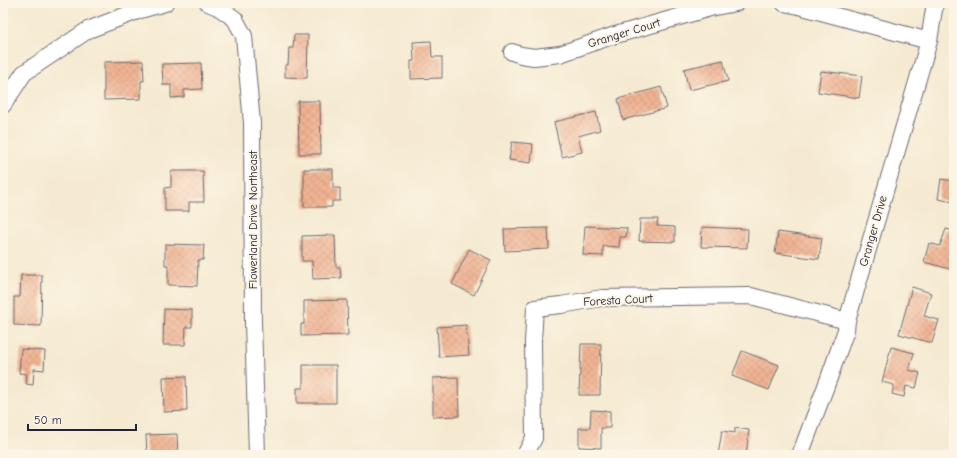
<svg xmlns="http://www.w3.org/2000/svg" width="957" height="458" font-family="'Comic Neue',sans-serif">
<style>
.building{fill:url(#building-cross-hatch)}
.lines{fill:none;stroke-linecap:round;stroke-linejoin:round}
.minor-casing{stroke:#6c6870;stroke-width:18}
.minor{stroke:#fff;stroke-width:16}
.labels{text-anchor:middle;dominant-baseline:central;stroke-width:4;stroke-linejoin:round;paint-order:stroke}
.street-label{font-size:12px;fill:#22223b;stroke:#fcf5e5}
</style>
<defs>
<pattern id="building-cross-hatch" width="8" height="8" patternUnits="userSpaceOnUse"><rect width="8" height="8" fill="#f1b493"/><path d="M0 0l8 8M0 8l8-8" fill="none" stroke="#ce9a80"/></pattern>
</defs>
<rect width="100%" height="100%" fill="#fcf5e5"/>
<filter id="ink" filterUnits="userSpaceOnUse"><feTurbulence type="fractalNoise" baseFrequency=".025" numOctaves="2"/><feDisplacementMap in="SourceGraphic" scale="8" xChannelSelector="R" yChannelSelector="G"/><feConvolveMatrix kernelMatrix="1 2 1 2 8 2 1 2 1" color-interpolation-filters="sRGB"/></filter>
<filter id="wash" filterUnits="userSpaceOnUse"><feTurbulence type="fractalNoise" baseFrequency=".012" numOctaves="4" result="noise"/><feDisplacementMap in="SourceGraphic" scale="16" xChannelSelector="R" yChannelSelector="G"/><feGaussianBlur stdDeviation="0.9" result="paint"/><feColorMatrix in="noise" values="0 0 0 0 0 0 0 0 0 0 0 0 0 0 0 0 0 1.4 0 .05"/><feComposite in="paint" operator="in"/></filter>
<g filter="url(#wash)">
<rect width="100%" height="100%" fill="#f5ead1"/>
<g id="blocks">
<path class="building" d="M294 35H308L307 78 285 77V65H288L289 48H293Z
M431 41 432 57H442V78L411 79V61H414L413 42Z
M723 60 728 81 689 90 684 69Z
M143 61 144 81H141V99L104 100V62Z
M201 63 202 89 184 90V97L171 98V85H163L162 64Z
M821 71 862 76 859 98 818 92Z
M661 87 667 108 623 120 618 99Z
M298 101H320L321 154H299Z
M596 112 600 130 578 136 582 152 562 157 554 122Z
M512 142 533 144 531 163 509 160Z
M304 169H333V188H340V201H332V207H304Z
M171 171H203L204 202H189V211H165V188L171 187Z
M941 179 954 181V202L938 199Z
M640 219H658L657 226 675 227V242L639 241Z
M585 226 627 228 626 237H620L619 247 603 246V256L583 255Z
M702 227 748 229 747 248 701 247Z
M548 228 549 249 505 251 504 229Z
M946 229 954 231V270L924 262 929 243 940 246Z
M778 232 822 238 819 259 775 253Z
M335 235 336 267H340L341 278 313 279 312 261H302V236Z
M165 244 204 245 203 260H198L197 286 168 285V265H165Z
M469 249 491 260 474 295 452 284Z
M21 275H42L41 326 14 325V297H20Z
M912 287 931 293 924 316 939 320 932 343 899 334Z
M347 300 348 335 301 336V324H304V301Z
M164 309 192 310V327H186L185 345H163Z
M466 325 469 355 439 357 437 327Z
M581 344H601L600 395H579Z
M891 347 914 353 909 370 920 373 916 388 906 386 904 397 892 394 894 385 882 382Z
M21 349 45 351 44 370 34 369 33 385 26 384 27 374 19 373Z
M742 351 779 365 769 390 732 376Z
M303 365H336V403H297V388H303Z
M186 376 187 411 164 412 163 377Z
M458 377 459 416 433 417V378Z
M591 410 610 411V428H601V448L579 447V428H590Z
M735 428 749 430 746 455H718L722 431 735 433Z
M177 434 178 455H147L146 435Z"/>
</g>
</g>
<g filter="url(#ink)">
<use href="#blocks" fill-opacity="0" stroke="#6c6870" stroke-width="1"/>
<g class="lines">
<g class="minor-casing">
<path id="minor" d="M208 3 218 7 235 19 244 36 252 123 253 321 257 455
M784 3 799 6 929 41
M512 52 521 55 534 57 560 54 612 36 710 8 736 3
M3 105 24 73 88 30 140 10 165 3
M525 455 534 438 533 341 535 308 561 305 602 298 751 296 847 321
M800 455 829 378 846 330 847 321 929 41 935 3"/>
</g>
<use href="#minor" class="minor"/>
</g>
</g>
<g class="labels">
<g class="street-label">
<text transform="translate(624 33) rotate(-17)">Granger Court</text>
<text transform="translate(253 220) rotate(-90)">Flowerland Drive Northeast</text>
<text transform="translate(873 231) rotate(-74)">Granger Drive</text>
<text transform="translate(618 300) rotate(-3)">Foresta Court</text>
</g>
</g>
<rect width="957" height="458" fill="none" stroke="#fcf5e5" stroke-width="16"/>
<path d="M28 424v6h108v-6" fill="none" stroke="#22223b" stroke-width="2"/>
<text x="34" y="424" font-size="12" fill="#22223b" stroke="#fcf5e5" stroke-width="3" paint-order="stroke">50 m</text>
</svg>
